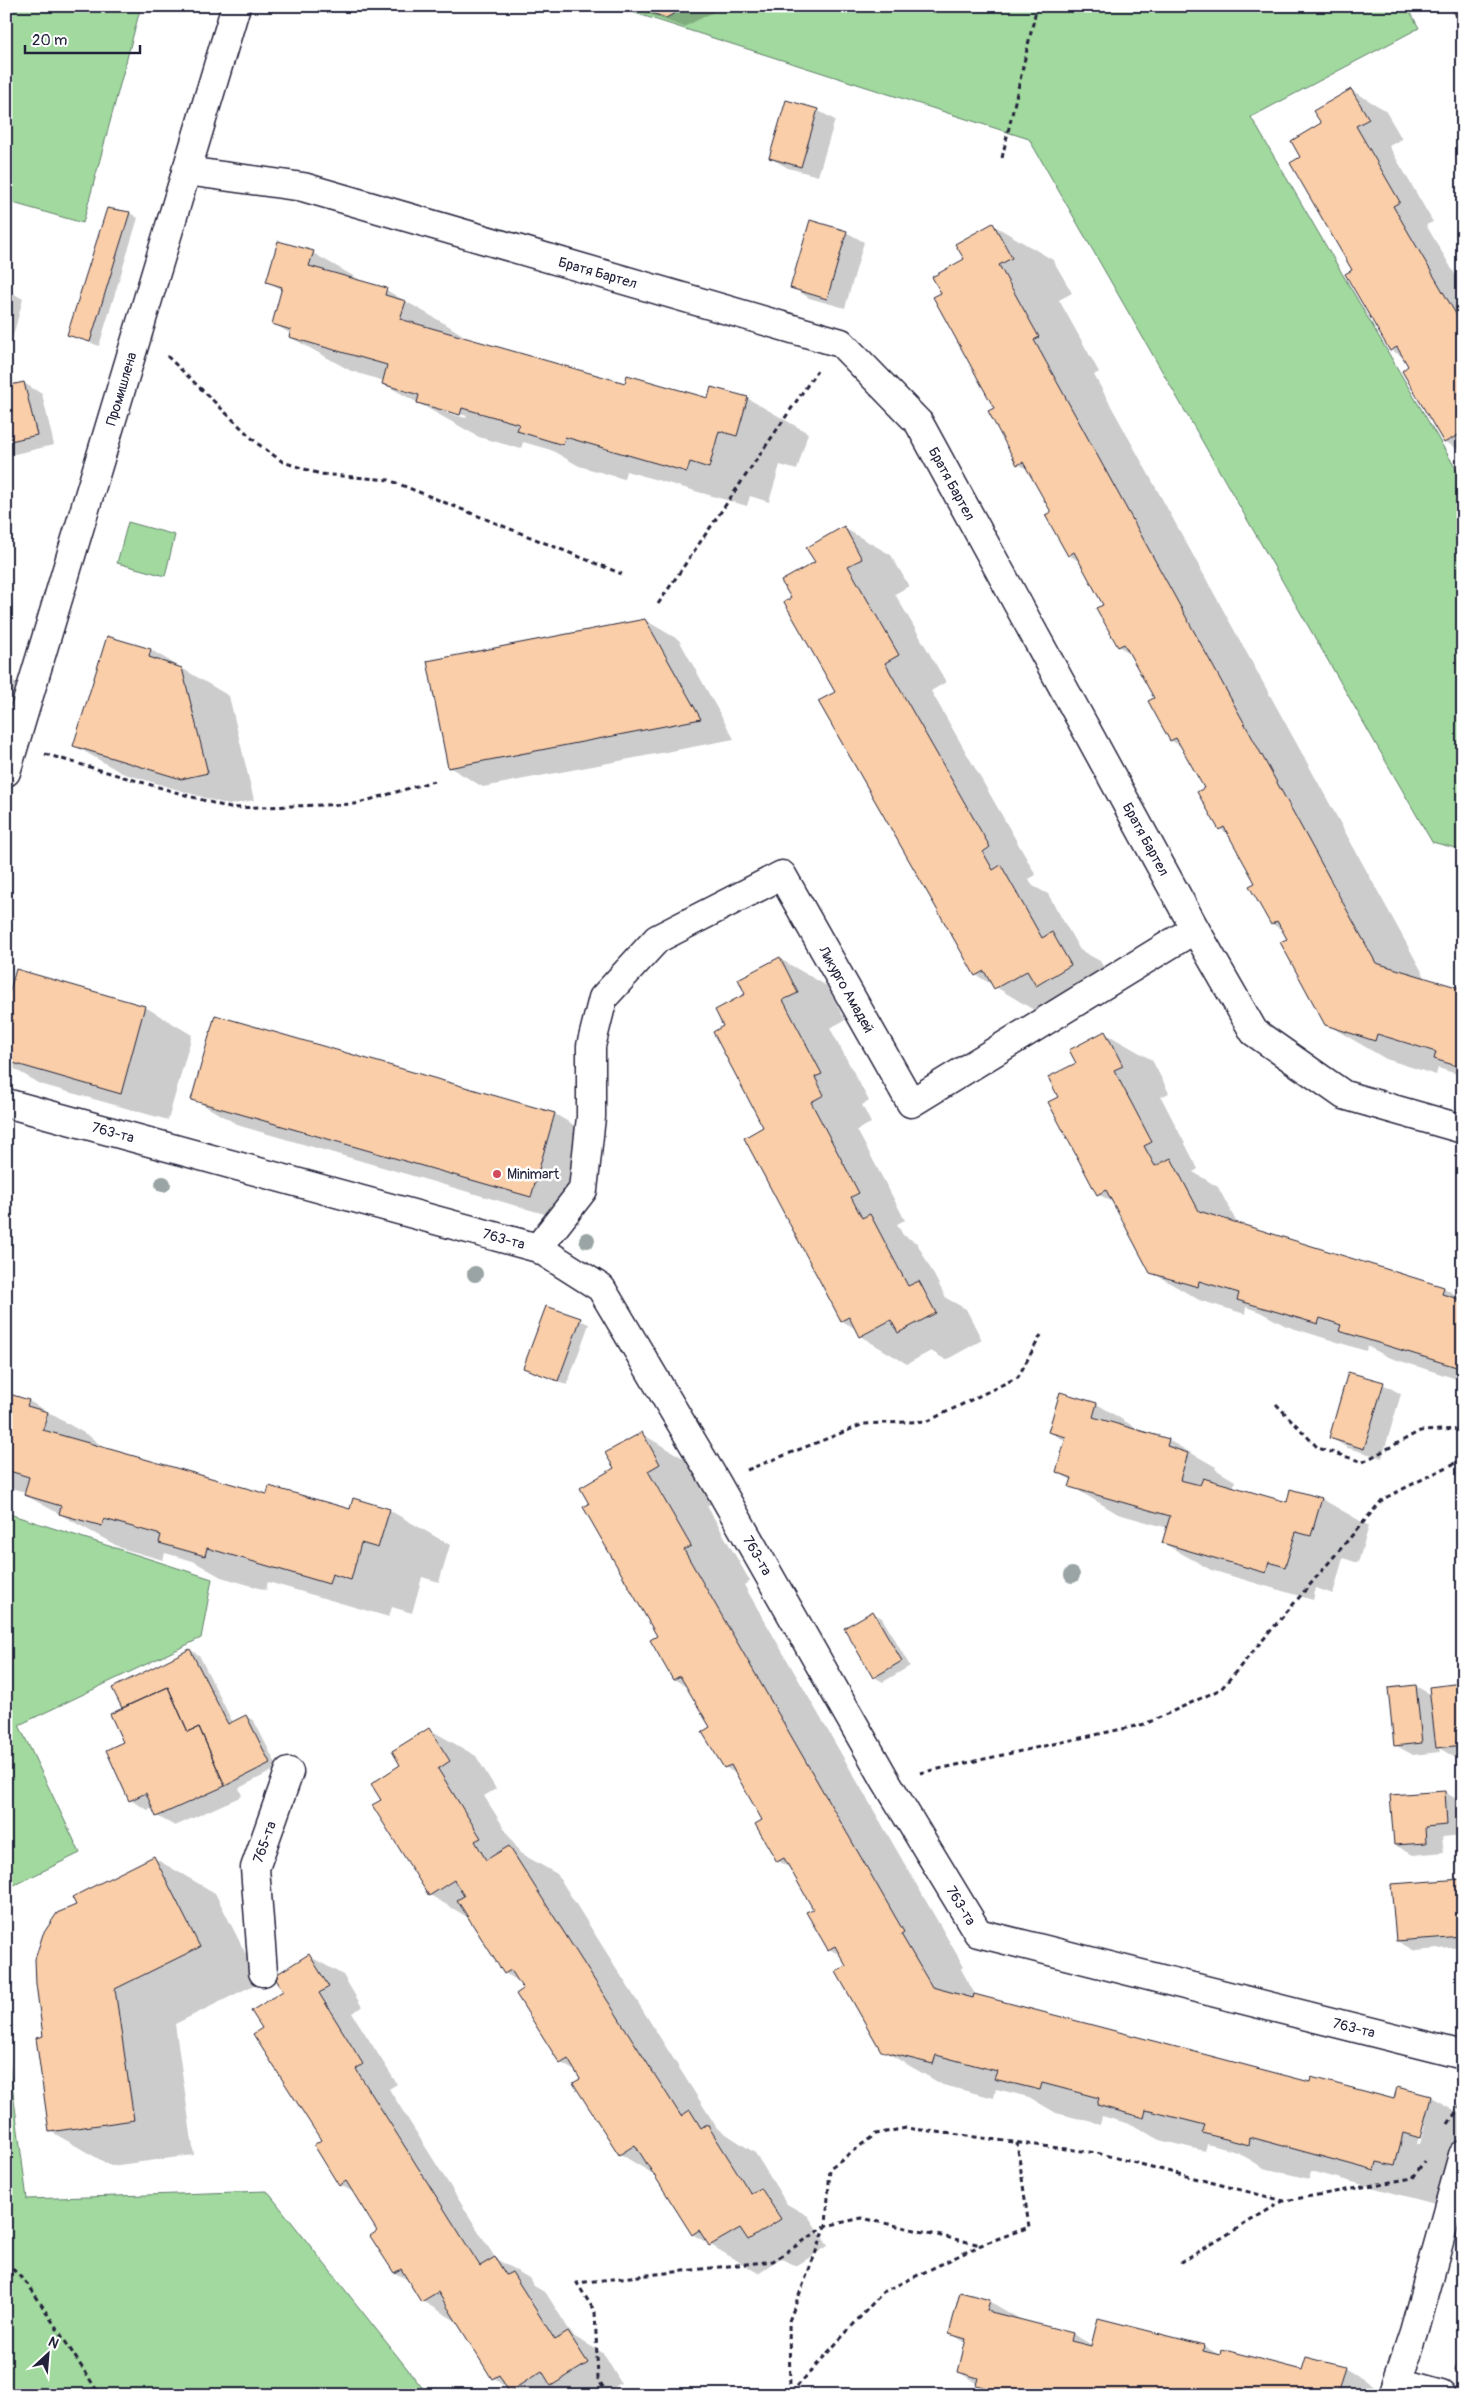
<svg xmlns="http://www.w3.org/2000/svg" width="1469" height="2401" font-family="Pangolin,sans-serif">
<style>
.green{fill:#a1d99e;stroke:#627e6c}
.shadow{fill:#0003;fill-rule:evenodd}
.building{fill:#f9cea8;stroke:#22223b}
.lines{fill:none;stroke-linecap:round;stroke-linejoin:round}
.minor-casing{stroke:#22223b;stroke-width:31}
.path{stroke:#22223b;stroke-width:3;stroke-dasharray:5 4;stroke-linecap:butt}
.minor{stroke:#fff;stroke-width:28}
.tree{fill:#9aa4a4}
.poi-dot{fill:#d1495b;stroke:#fff;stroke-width:2}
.labels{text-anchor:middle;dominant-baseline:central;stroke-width:5;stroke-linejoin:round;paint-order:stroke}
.street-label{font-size:14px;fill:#22223b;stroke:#fff}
.poi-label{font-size:14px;fill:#22223b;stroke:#fff;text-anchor:start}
</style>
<rect width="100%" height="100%" fill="#fff"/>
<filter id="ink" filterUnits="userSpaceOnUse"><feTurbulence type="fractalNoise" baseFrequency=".02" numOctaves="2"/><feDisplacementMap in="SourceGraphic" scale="10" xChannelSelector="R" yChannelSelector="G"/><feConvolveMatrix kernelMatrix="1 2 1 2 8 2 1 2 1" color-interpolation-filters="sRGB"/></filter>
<g filter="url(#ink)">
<path class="green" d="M6 6H141L83 223 6 201Z
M613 6H1407L1419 28 1251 117 1463 481V850L1432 842 1029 139Z
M128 522 175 535 165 576 117 563Z
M6 1513 212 1579 201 1638 19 1725 80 1853 6 1889Z
M6 2038 27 2199 267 2191 428 2395H6Z"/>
<path class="shadow" d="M624 6H725L684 27Z
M1351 90 1385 110 1402 139 1389 146 1433 222 1426 225 1463 288V452L1445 442 1410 367 1405 358 1391 350 1302 158 1322 124Z
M817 110 835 120 818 176 788 168 770 158Z
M108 209 130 213 138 218 99 346 68 334Z
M993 225 1053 260 1072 293 1059 300 1099 372 1094 375 1426 979 1463 991V1076L1438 1068 1436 1075 1386 1059 1326 1024 1289 940 1284 931 1272 924 1257 884 1230 835 1220 829 1205 789 1182 747 1170 740 1156 699 1130 653 1118 646 1104 605 1080 562 1069 555 1053 512 1029 470 1018 464 996 408 943 293Z
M846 232 864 242 845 308 809 298 792 287Z
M313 253 369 285 386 290 447 325 466 337 465 339 626 385 709 400 747 398 808 433 797 470 780 465 769 502 750 496 747 506 626 471 624 479 579 466 551 450 523 442 521 449 479 437 384 384V381L351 371 290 337 291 334 273 323 283 290 268 282ZM443 409 467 416 466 418 447 413Z
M6 289 23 299 6 362Z
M24 383 42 394 54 445 6 456V388Z
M844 528 891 555 909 586 895 594 946 682 931 691 1036 875 1029 879 1033 886 1048 894 1080 950 1100 961 1118 993 1084 1012 1042 1015 976 975 793 599Z
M645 620 679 640 734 739 483 787 449 767Z
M108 637 151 650 229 696 254 800 229 805 122 773 75 746Z
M6 678 37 695 6 808Z
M780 959 827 986 845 1020 830 1028 869 1101 862 1105 871 1123 857 1130 905 1220 897 1224 903 1235 917 1243 946 1298 966 1309 982 1340 946 1360 931 1351 907 1364 860 1336 856 1329 842 1321 745 1138 765 1128 725 1027 747 994Z
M17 971 145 1007 192 1035 168 1120 40 1084 6 1064V1009Z
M216 1016 555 1114 602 1142 579 1224 240 1126 193 1099Z
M1105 1033 1152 1060 1169 1093 1161 1097 1198 1169 1193 1172 1218 1187 1238 1225 1444 1288 1463 1299V1381L1388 1357 1367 1346 1366 1351 1286 1326 1260 1312 1246 1307 1245 1314 1199 1300 1151 1272 1116 1204 1098 1194 1060 1098 1078 1063Z
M547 1307 589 1324 567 1385 525 1368Z
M1383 1384 1401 1394 1382 1458 1348 1448 1331 1438Z
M6 1393 29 1401 89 1436 107 1450 268 1496 351 1511 389 1510 450 1545 439 1582 422 1577 412 1613 392 1607 389 1617 268 1582 266 1590 221 1577 193 1561 165 1553 163 1560 121 1548 25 1495 26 1492 6 1487Z
M1097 1404 1144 1433 1168 1440 1216 1467 1215 1469 1235 1481 1233 1488 1288 1504 1291 1490 1322 1499 1369 1526 1358 1563 1343 1558 1333 1594 1316 1588 1313 1600 1211 1570 1163 1543 1168 1528 1118 1514 1071 1486 1073 1481 1057 1472 1066 1441 1049 1432Z
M642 1434 702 1469 720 1499 707 1506 750 1581 744 1585 964 1967 961 1969 976 1996 1311 2083 1395 2100 1398 2088 1431 2097 1463 2115V2169L1435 2204 1311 2171 1309 2179 1264 2168 1237 2152 1207 2144 1205 2151 1159 2140 1133 2125 1102 2116 1100 2124 1056 2113 1029 2097 996 2089 994 2098 943 2085 882 2050 848 1966 842 1956 829 1949 815 1909 792 1869 778 1861 764 1820 738 1775 725 1767 711 1728 688 1688 674 1679 659 1636 591 1504ZM1422 2125H1425L1420 2144H1417Z
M873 1613 882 1618 910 1666 883 1682 874 1677Z
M190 1650 199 1655 233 1723 246 1716 254 1721 278 1768 239 1788 242 1796 175 1826 157 1816 154 1808 148 1810 130 1800 124 1743 123 1709 113 1689Z
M1463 1684V1756L1454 1757 1439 1748 1440 1752 1413 1755 1395 1745 1416 1686 1431 1695 1430 1688Z
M429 1729 476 1756 496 1789 484 1796 520 1853 557 1874 717 2128 755 2153 787 2204 808 2216 828 2246 796 2266 781 2258 758 2273 692 2234 655 2175 620 2154 577 2072 561 2063 520 1982 505 1973 469 1918 430 1895 383 1800 402 1766Z
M1444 1792 1462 1802 1463 1835 1442 1837 1444 1852 1413 1855 1395 1845Z
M154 1858 215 1893 260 1982 175 2024 194 2155 111 2166 50 2131 45 2038 77 1905Z
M1463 1880V1947L1415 1951 1397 1941Z
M309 1956 343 1975 362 2007 352 2013 397 2084 389 2089 496 2259 529 2278 534 2286 546 2293 573 2336 603 2353 621 2383 602 2395H517L493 2378 456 2321 422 2301 410 2281 395 2273 372 2236 379 2232 355 2193 340 2185 322 2141 264 2029Z
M989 2301 1025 2322 1073 2334 1092 2345 1204 2346 1221 2356 1303 2372 1344 2368 1390 2395H994L959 2372 966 2343 950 2333Z"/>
<path class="building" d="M633 6H688L666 18Z
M1450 6H1463V22L1460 23Z
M1351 89 1369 119 1356 126 1400 202 1393 206 1463 326V438L1460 434 1444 443 1402 371 1408 366 1397 347 1390 351 1345 274 1352 270 1290 163 1300 157 1291 141 1321 123 1313 111Z
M786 100 818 109 801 167 769 158Z
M107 208 130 212 90 342 67 335Z
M810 220 847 231 827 299 790 288Z
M993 223 1012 258 999 265 1039 337 1034 340 1376 963 1463 989V1068L1434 1059 1436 1052 1377 1034 1375 1041 1325 1025 1280 942 1287 939 1277 921 1271 925 1249 886 1255 883 1224 827 1219 830 1197 792 1204 788 1176 738 1170 741 1148 701 1154 698 1124 644 1118 647 1096 608 1103 605 1074 552 1068 556 1045 515 1051 512 1023 462 1017 465 988 411 994 408 933 297 941 293 932 277 964 259 955 244Z
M278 241 314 251 309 266 387 288 385 295 406 301 400 319 625 383 627 375 708 398 711 387 748 397 737 436 719 431 709 468 690 462 687 472 565 437 563 445 517 431 519 424 462 408 460 415 417 403 419 395 382 384 387 365 289 337 291 330 272 324 282 287 266 282Z
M24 382 37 435 6 442V386Z
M844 526 862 559 848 566 899 655 885 663 990 847 983 852 993 870 1001 865 1042 938 1052 932 1071 965 1036 986 1027 971 994 989 984 971 975 976 818 701 835 692 784 602 791 598 781 581 815 562 806 548Z
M645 619 701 719 448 768 427 661Z
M107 636 151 649 149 657 182 668 208 773 181 779 73 746Z
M780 957 798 993 783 1000 822 1074 815 1077 824 1095 811 1102 859 1193 851 1197 862 1218 870 1214 908 1286 919 1281 936 1313 898 1333 891 1320 859 1337 849 1317 841 1321 744 1138 763 1127 713 1032 723 1026 715 1010 745 994 738 979Z
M16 969 145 1006 121 1094 6 1061V1004Z
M215 1015 555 1113 531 1197 191 1100Z
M1105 1031 1123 1066 1114 1070 1152 1142 1144 1146 1155 1166 1171 1158 1199 1211 1444 1287 1442 1294 1462 1300 1463 1298V1369L1339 1331 1341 1325 1320 1318 1318 1324 1237 1300 1239 1293 1199 1281 1198 1287 1150 1273 1106 1190 1097 1195 1048 1102 1058 1097 1048 1077 1076 1063 1069 1050Z
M546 1306 581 1318 558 1381 523 1368Z
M1348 1372 1384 1382 1364 1449 1329 1438Z
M1060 1392 1097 1403 1093 1417 1169 1439 1167 1446 1188 1453 1180 1480 1200 1485 1203 1478 1287 1502 1290 1489 1322 1498 1311 1536 1296 1532 1285 1567 1269 1562 1266 1573 1162 1543 1170 1516 1069 1487 1072 1478 1056 1472 1066 1437 1048 1432Z
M6 1393 29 1400 27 1406 48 1412 43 1430 267 1494 269 1486 350 1509 353 1498 390 1509 378 1548 361 1543 351 1580 332 1574 329 1584 207 1548 205 1556 159 1543 161 1535 104 1519 102 1526 59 1514 61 1506 24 1495 29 1477 6 1470Z
M642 1432 660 1464 648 1471 691 1546 684 1550 904 1932 901 1934 932 1987 973 1998 974 1994 1310 2082 1311 2077 1394 2099 1397 2087 1431 2096 1420 2138 1403 2133 1395 2166 1377 2162 1375 2171 1250 2137 1249 2145 1202 2133 1205 2125 1146 2110 1144 2118 1097 2105 1099 2098 1042 2083 1040 2090 994 2079 997 2071 936 2055 933 2064 881 2051 836 1972 846 1966 835 1946 828 1950 806 1912 813 1909 784 1858 777 1862 755 1824 762 1820 731 1765 724 1768 702 1732 710 1727 680 1676 673 1680 650 1640 657 1636 583 1507 589 1504 580 1488 614 1468 605 1453Z
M873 1611 902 1661 873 1678 844 1628Z
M190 1649 228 1724 246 1715 270 1763 225 1786 199 1727 188 1732 168 1687 122 1708 112 1688Z
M1462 1683 1463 1745 1436 1748 1429 1687Z
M1416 1685 1422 1743 1394 1746 1388 1688Z
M168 1687 188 1732 199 1727 225 1786 156 1817 146 1793 129 1801 106 1750 123 1742 110 1714Z
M429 1728 450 1761 438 1769 481 1838 475 1841 486 1860 509 1846 681 2116 690 2110 701 2128 707 2124 751 2194 761 2188 781 2219 748 2240 740 2228 709 2246 699 2230 692 2235 635 2145 619 2155 573 2083 580 2079 568 2059 560 2064 516 1994 523 1989 511 1970 504 1974 457 1900 464 1896 454 1880 429 1896 372 1805 381 1800 371 1784 400 1765 392 1751Z
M1445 1791 1447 1825 1425 1827 1426 1843 1394 1845 1390 1795Z
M154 1856 200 1947 115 1989 134 2120 49 2132 36 2038 43 2036 36 1984 35 1959 43 1934 57 1913 76 1905 72 1897Z
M1463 1879V1936L1396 1941 1391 1884Z
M309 1954 329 1987 319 1993 363 2064 356 2069 480 2266 495 2257 506 2275 512 2272 555 2340 568 2332 588 2363 551 2386 542 2371 509 2392 499 2375 492 2379 438 2292 421 2302 401 2269 394 2273 370 2236 377 2231 346 2181 339 2186 314 2145 321 2140 253 2034 262 2028 251 2011 283 1991 274 1976Z
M960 2292 990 2300 987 2311 1073 2333 1071 2341 1091 2346 1098 2318 1204 2345 1203 2351 1220 2355 1221 2349 1302 2370 1306 2357 1345 2367 1337 2395H1100L1080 2389 1079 2395H1012L976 2385 978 2378 958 2372 966 2339 949 2334Z
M1463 2341V2374L1455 2371Z"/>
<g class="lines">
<g class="minor-casing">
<g id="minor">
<path id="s1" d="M186 171 303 187 841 343 919 423 1195 929 1254 1032 1344 1095 1463 1129"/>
<path id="s2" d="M6 772 236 6"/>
<path id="s3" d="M6 1103 538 1248 601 1288 716 1482 886 1781 978 1933 1463 2055"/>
<path id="s4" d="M538 1248 583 1190 591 1117V1046L603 998 657 939 782 875 911 1103 1195 929"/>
<path id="s5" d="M263 1972 255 1868 289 1772"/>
<path d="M1397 2383 1441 2395"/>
<path d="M1393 2395 1414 2332 1463 2155"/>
</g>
</g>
<path class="path" d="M1002 158 1037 6
M167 356 258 444 283 462 320 474 389 480 622 574
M658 604 817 371
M45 754 230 808 355 804 434 781
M1276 1404 1318 1448 1363 1462 1420 1431 1463 1429
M747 1470 864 1424 928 1421 1018 1377 1041 1335
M920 1773 1145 1724 1221 1689 1383 1499 1463 1459
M1448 2124 1463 2102
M6 2262 30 2287 96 2389 107 2395
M1180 2263 1283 2201
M790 2393 789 2321 826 2226 830 2168 876 2134 906 2128 1097 2153 1284 2201 1413 2178 1424 2161
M791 2393 883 2292 981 2245 1029 2227 1017 2143
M608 2395 598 2379 595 2312 577 2283 773 2261 826 2226 862 2218 981 2245
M789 2395 790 2393 798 2395"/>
<use href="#minor" class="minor"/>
</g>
<g class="tree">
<circle cx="163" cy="1184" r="8"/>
<circle cx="587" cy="1240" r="8"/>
<circle cx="475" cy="1274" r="8"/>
<circle cx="1072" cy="1575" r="8"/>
</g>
</g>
<circle class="poi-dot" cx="497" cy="1174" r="5"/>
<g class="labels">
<g class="street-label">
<text stroke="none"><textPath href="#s1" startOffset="425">Братя Бартел</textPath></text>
<text stroke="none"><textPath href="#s2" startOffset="400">Промишлена</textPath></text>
<text stroke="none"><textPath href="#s1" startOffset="859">Братя Бартел</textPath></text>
<text stroke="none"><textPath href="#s1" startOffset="1264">Братя Бартел</textPath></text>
<text stroke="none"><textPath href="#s4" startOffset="619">Ликурго Амадей</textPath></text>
<text stroke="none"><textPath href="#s3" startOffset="111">763-та</textPath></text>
<text stroke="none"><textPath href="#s3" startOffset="516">763-та</textPath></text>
<text stroke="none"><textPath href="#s3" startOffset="936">763-та</textPath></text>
<text stroke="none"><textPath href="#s5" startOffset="132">765-та</textPath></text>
<text stroke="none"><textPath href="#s3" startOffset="1341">763-та</textPath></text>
<text stroke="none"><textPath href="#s3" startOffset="1761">763-та</textPath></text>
</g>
<g class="poi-label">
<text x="507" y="1174">Minimart</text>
</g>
</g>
<rect width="1469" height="2401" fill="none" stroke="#fff" stroke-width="25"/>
<rect x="12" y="12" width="1444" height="2376" fill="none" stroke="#22223b" stroke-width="2" filter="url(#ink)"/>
<g transform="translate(48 2354) rotate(26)" stroke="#ffffff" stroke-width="4" paint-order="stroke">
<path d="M0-4L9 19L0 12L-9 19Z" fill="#22223b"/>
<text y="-8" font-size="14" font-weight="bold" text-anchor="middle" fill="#22223b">N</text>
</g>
<path d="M25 45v8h115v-8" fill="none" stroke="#22223b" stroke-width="2.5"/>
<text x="32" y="45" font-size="15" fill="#22223b" stroke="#ffffff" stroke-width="4" paint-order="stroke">20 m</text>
</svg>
